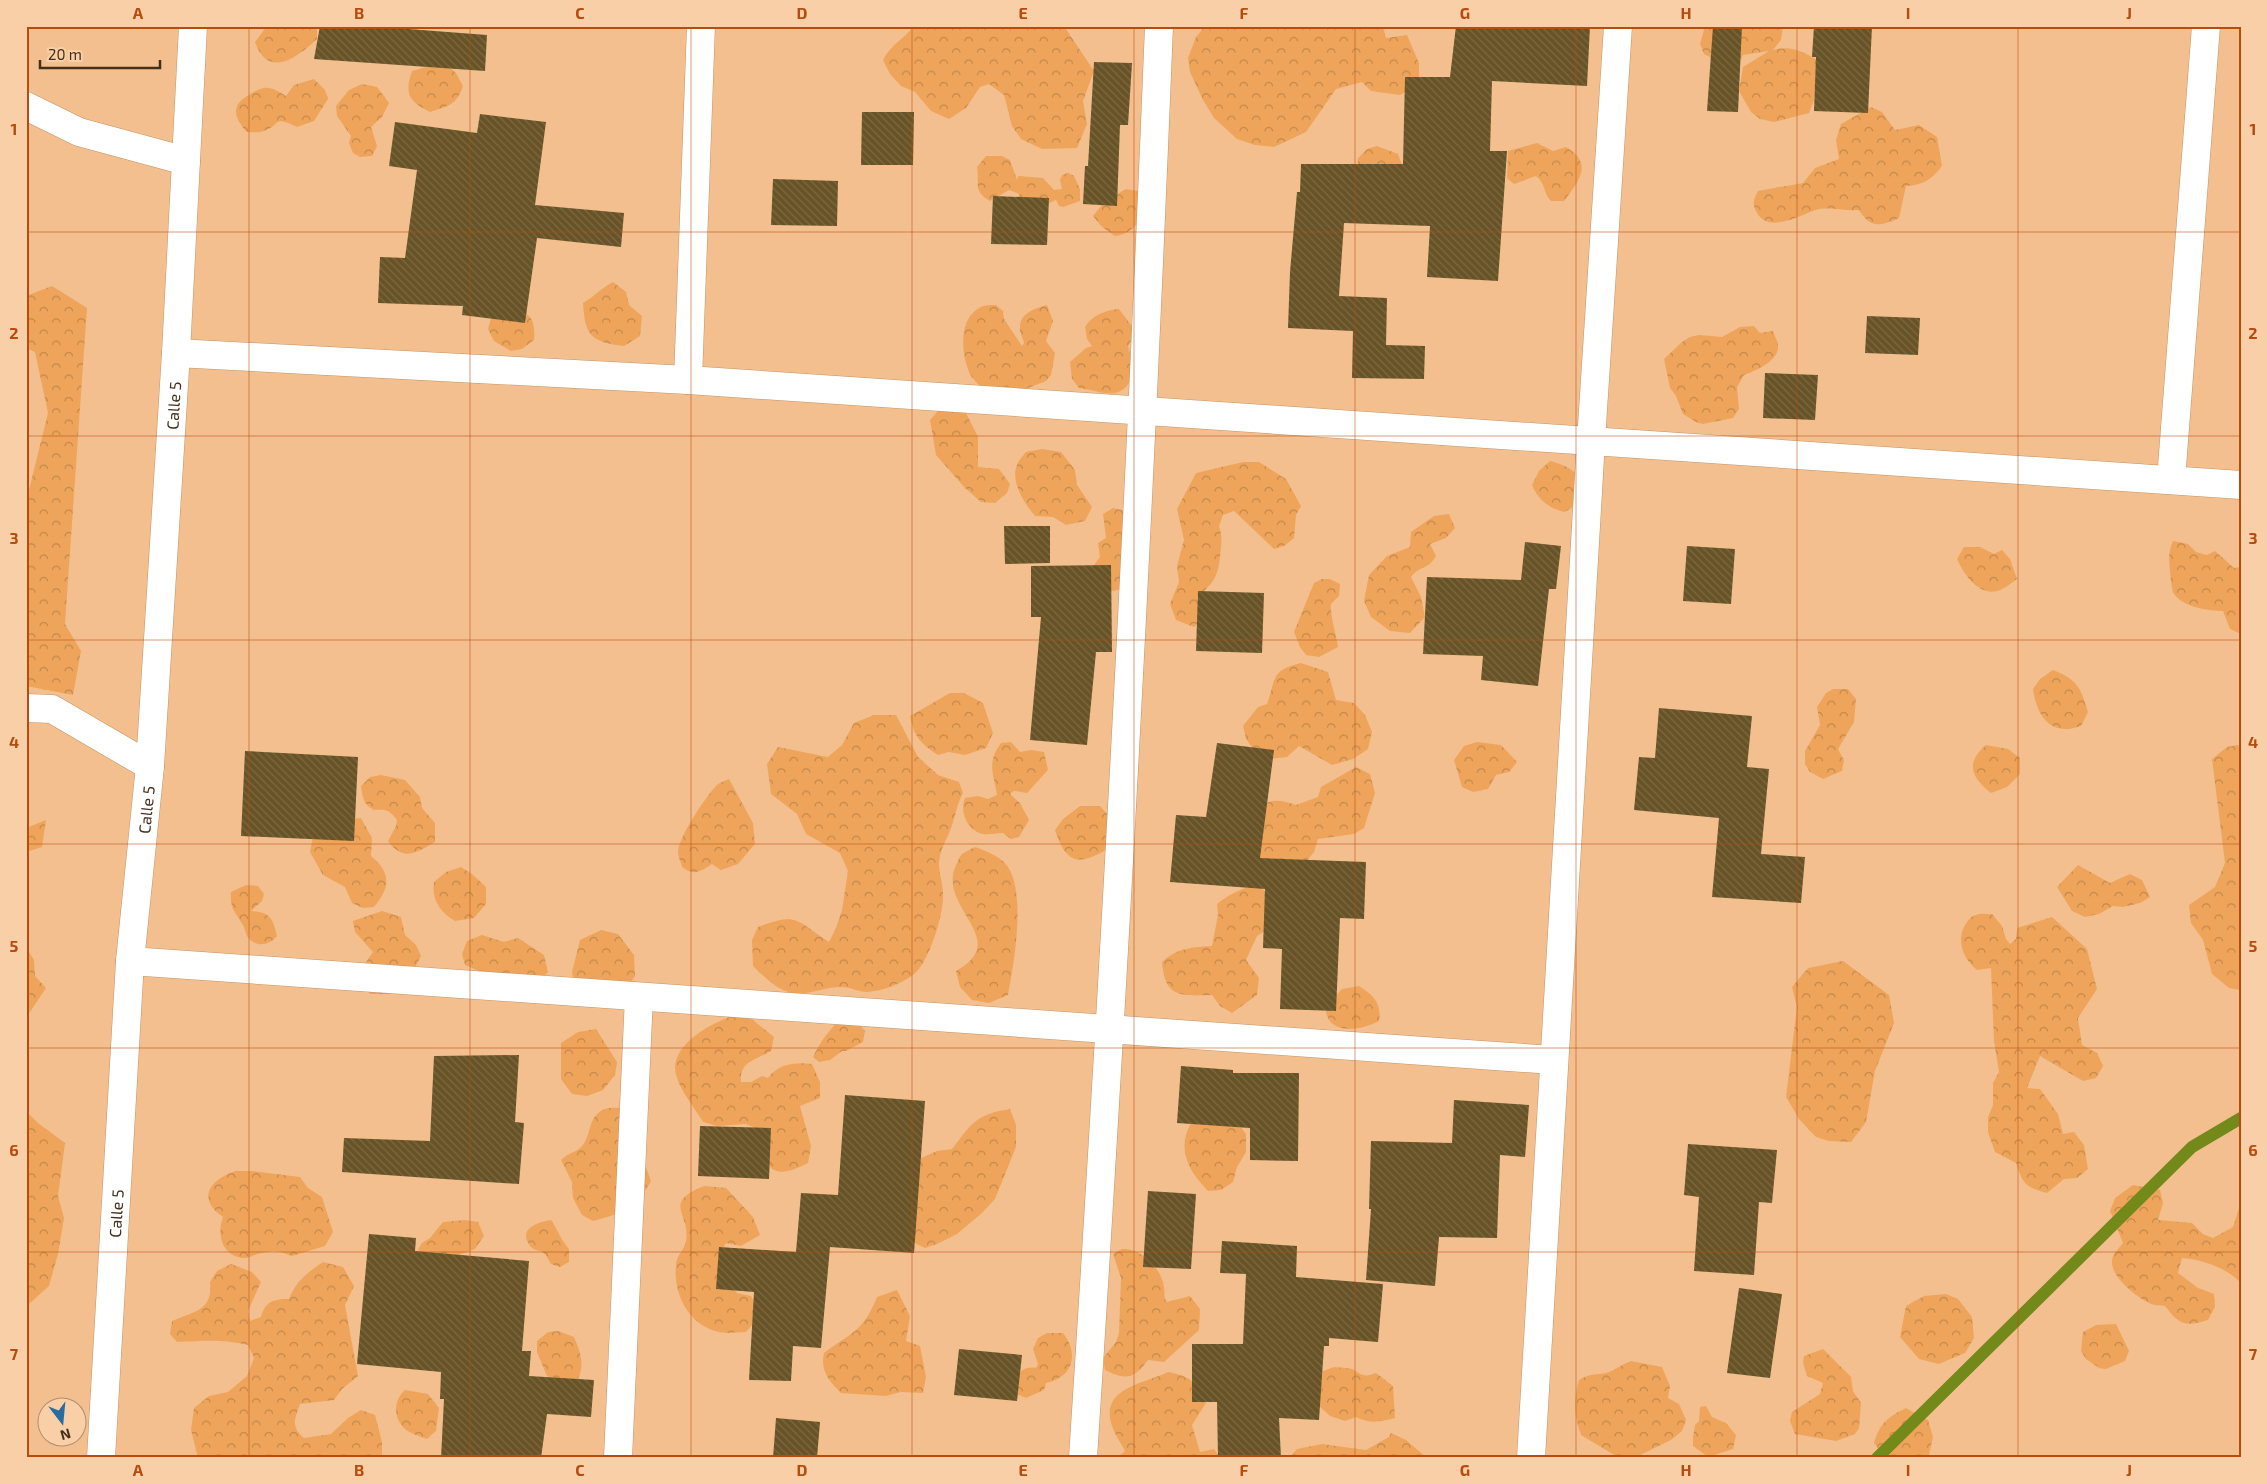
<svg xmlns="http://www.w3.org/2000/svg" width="2267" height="1484" font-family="'Exo 2',sans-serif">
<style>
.forest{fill:url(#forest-crowns)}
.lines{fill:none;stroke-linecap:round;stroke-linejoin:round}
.stream{stroke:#738919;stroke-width:12}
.building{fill:url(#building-back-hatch)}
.minor-casing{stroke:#c59363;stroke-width:29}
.minor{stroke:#fff;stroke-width:28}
.grid{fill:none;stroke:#b64c10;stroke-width:1;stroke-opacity:0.55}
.labels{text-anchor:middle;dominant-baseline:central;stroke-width:5;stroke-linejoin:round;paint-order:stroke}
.street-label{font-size:16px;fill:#432f1a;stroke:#f9cfa7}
.neatline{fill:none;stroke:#b64c10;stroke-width:2}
.grid-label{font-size:16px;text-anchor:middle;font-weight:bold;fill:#b64c10}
</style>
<defs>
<pattern id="forest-crowns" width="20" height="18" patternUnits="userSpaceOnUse" patternTransform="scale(1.25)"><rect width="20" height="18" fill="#eea55b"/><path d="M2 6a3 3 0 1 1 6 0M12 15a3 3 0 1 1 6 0" fill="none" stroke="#c2874a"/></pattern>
<pattern id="building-back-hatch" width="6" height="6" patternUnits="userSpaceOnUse" patternTransform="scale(1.25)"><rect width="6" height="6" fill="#685326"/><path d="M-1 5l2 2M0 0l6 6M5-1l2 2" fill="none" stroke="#7b6944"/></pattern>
</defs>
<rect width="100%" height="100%" fill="#f3bf8e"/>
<path class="forest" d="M267 26H317V39C298 57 268 80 255 42Z
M914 26H1064L1094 71 1083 101 1087 124 1077 148 1042 149 1021 139 1012 126 1004 95 989 84 980 87 966 108 949 119 931 111 915 92 901 86 890 74 883 60C891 44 903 40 914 26Z
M1205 26H1383L1386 38 1407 35 1419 63V84L1400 95 1371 91 1362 82 1336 89 1306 132 1274 147 1255 145 1237 139 1214 118 1203 100 1190 72 1188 58 1196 37Z
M1705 26H1783L1781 40 1773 50C1791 45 1802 51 1817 60L1814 100 1809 113 1774 122 1760 119 1751 112 1739 91 1743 67 1769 51 1743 55 1739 64 1725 65 1704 54 1700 44Z
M444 62 456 73 463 86C457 105 448 106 430 112 409 102 404 93 412 71Z
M314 79 325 90 328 99 314 121 297 127C271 115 282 125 264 131 259 133 252 132 247 132 234 118 230 105 249 95 253 92 259 89 264 88 272 87 279 92 286 96L294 85Z
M362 84 377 87 389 103 382 117 371 127 377 146 372 156 360 157 353 153 349 143 351 136 337 116 336 106 349 90Z
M1871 107 1882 112 1895 130 1919 125 1937 137 1942 166C1932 179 1924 185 1906 186L1899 218C1880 227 1870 228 1859 210 1848 211 1827 207 1819 209 1803 213 1770 235 1757 213 1752 205 1753 200 1758 191L1803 183 1815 168 1839 159 1836 140 1841 124Z
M1537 143 1553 151 1566 147C1594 163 1579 181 1564 201H1551C1543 193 1546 184 1536 176L1514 184 1507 178 1508 151Z
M1377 146 1398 154 1404 171 1356 183 1358 158 1367 149Z
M986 156H1002L1010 160 1017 180 1018 176 1043 178 1054 190 1062 189 1060 180 1062 175 1068 173 1074 176 1080 189V201L1063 207 1059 206 1056 200 1049 203H1021L1019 194 1009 190 990 201C972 191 980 184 977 167Z
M1126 189 1138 191C1146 214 1139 232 1115 236L1102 227 1093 216 1105 201Z
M613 282 626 292 629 305 642 316 640 336 624 346C592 342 585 337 583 303 594 297 601 288 613 282Z
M52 286 87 308 65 624 81 651 73 695 26 686V502L48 413 35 352 26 348V296Z
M996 305 1003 311 1004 319 1022 346 1024 343C1023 338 1019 332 1020 327 1020 313 1036 308 1047 305L1053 321 1046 341 1055 353 1051 375 1046 381 1018 392 981 388C978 384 974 380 971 376 961 357 957 318 981 307 985 305 992 305 996 305Z
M1119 309 1131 325 1135 335 1128 346C1133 362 1138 387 1115 393 1106 395 1089 389 1079 388L1072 379 1070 362 1086 348 1092 346 1087 339 1085 327C1092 315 1106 310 1119 309Z
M493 311C519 311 537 307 534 340L522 349 511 351 494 341 488 329Z
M1754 326 1760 333 1773 331C1774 335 1778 341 1778 346 1779 361 1755 371 1744 375L1737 387 1739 409 1733 418 1703 424 1696 422 1683 414 1676 396 1670 388 1664 359 1682 342 1690 337 1699 335 1722 337 1740 327Z
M952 406 964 409 978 437V467L999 469 1010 484 1007 493 995 503 981 502 965 488 936 455 930 420 938 411Z
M1042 449 1061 452 1075 470 1077 485 1092 507 1085 521 1066 525 1053 517 1035 516C1025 504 1010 482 1017 465 1018 461 1023 456 1026 452Z
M1550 461C1572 467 1581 472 1582 496L1570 509 1564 512C1549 508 1538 500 1532 485L1539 471Z
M1243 462H1259L1286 479 1301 506 1296 515 1294 538 1284 546 1274 549 1234 511 1223 515 1219 526C1223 538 1221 545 1220 557 1218 577 1213 584 1197 597L1201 619 1194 627 1176 620 1170 604 1179 582 1177 566 1184 540 1177 509 1196 473Z
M1113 508 1127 511 1124 588 1114 591 1101 589 1095 580 1094 565 1100 557 1098 543 1106 538 1103 514Z
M1449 514 1455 528 1446 538 1430 544 1436 556C1427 571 1420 565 1411 577L1421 597 1425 617 1410 633 1390 631 1371 617 1364 601 1369 575 1387 556 1410 547 1411 532 1434 516Z
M2173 541 2188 544 2196 552 2207 555 2215 551 2234 568 2241 567V634L2230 629 2223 611C2209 611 2180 607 2173 592 2171 586 2171 578 2170 572 2169 561 2168 552 2173 541Z
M1964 547H1980L1994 554 2002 550 2010 559 2017 579C2012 582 2006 588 2000 590 1980 598 1964 575 1957 559Z
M1322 579H1330L1340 584 1339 596 1331 604C1330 616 1336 633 1338 647L1319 657 1306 655 1300 647 1294 632 1314 583Z
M1301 663 1328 672 1336 700 1354 703 1365 715 1372 732 1368 749 1353 759 1332 765 1299 746 1287 757 1261 760 1246 739 1243 726 1258 707 1267 704C1276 680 1270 670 1301 663Z
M2053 670C2077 679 2081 688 2088 712L2081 726C2051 737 2037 717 2033 689L2040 679Z
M1833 689H1848L1856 699 1854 722 1838 749 1844 760 1842 771 1823 779 1810 772 1805 764V751L1820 725 1817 707 1826 693Z
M950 693H964L983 703 993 733 986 748 965 755 949 752 938 755C921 744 914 737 910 716Z
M874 715H896L918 757 938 775 959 782 963 793C956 806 956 815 951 828 946 842 940 848 939 864 939 874 943 884 943 894 944 914 929 963 913 975 901 984 883 991 867 992 859 992 850 987 841 987 830 987 822 990 811 992 784 998 772 984 753 966L752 940 758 927C798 912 795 920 829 942L836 928 842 910 848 871 840 853 806 834 797 814 771 794 767 764 778 747 828 757 842 745 854 723Z
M1011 742 1020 752 1031 750 1044 752 1048 770 1027 793 1014 791 1010 794 1020 803 1029 820 1019 837 1011 839 1003 833C997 833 989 835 983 834 968 831 959 812 965 798L978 796 988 799 997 795C994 774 986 763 1001 743Z
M1477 742 1501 745 1517 762 1509 772 1496 775 1488 789 1473 792 1462 787 1454 760 1464 746Z
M1986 745 2008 749 2020 758V774L2007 787 1991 793C1971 777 1965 763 1986 745Z
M2238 745 2241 747 2240 990 2229 988 2212 974 2203 940 2191 923 2189 905 2215 887 2225 863 2212 759 2227 747Z
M1356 767 1370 774 1375 793 1364 828 1354 834 1318 839 1314 852 1305 863 1255 859 1259 807C1271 798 1282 800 1296 805L1318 797 1321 787Z
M381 775 405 780 420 797 422 808 435 823V842C416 853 403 862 388 841L396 826 397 820C390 810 385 809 374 810 363 804 363 798 361 786L370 777Z
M729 779 753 823 755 844 738 864 721 870 712 864C700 872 694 876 682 867 681 862 678 857 678 852 678 838 707 794 718 784 721 782 725 781 729 779Z
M1080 806H1100L1111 818 1106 850C1076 867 1066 862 1055 830L1063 819Z
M361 818 372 838 371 856C392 873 390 888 374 907L363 908 352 903 345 887 323 875 310 852 313 836 340 819Z
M46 820 42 847 26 852V828Z
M975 847C986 851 1001 856 1008 867 1026 894 1014 964 1008 995L989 1003 972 1000 960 987 956 971C964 966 972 961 976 952 987 927 940 899 956 865 958 861 959 857 962 854 966 851 971 849 975 847Z
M2078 865 2110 883 2130 874 2142 880 2150 897 2140 903 2123 907 2113 906 2099 914 2085 917 2072 911 2057 887Z
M461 867 472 874 486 887V904L474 918 455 921C440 912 431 899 434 882L446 872Z
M246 885 258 886 264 894 262 901 251 911C270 912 273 918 277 936 269 946 255 948 247 936 245 932 245 928 243 925 235 911 230 910 231 892Z
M1257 885 1279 902 1270 928 1257 936 1246 960 1259 978 1257 995 1232 1013 1220 1006 1212 995C1180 996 1165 998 1162 962 1177 948 1192 947 1212 946L1218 915 1217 904C1229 894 1242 888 1257 885Z
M382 911 401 917 405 935 416 945 421 956 408 981 392 994H370L357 975 373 952 355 932 353 921Z
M1992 914 2002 926 2006 939 2010 944 2016 939 2017 928 2052 917 2087 949 2097 989 2078 1018 2082 1045 2097 1053 2103 1066 2096 1078 2083 1081 2040 1056 2027 1088 2040 1089 2058 1114 2063 1134 2074 1132 2084 1145 2088 1169 2077 1178 2064 1179 2047 1193C2025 1187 2023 1184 2016 1163L1995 1152 1988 1132V1117L1993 1105V1083L1999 1072 1994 1041 1991 968 1977 970C1963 959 1956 941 1965 925 1968 921 1970 916 1976 915 1980 913 1987 914 1992 914Z
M601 930 618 934 634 955 635 976 622 995 575 988 572 972 580 940Z
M482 935 504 942 518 938 544 955 548 972 532 989 488 982 477 970 465 965 462 954 467 941Z
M26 947 34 960 35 976 46 988 26 1018Z
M1843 961 1889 995 1894 1023 1875 1071 1866 1122 1851 1142 1829 1141 1816 1137 1799 1119 1786 1097 1797 1007 1792 987 1808 968Z
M1359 986C1373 995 1382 1003 1379 1021 1366 1028 1340 1035 1329 1020 1327 1017 1326 1011 1325 1008L1342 989Z
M738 1014 753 1020 774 1037 771 1051C757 1060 739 1061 741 1082H751L762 1076 768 1078C779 1063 796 1062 812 1064L820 1082V1098L800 1106 811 1146 808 1163C767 1185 764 1162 753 1127L746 1124 717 1126 703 1122C694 1107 681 1092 676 1075 668 1044 715 1021 738 1014Z
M844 1016 857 1021 865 1031 863 1042 846 1051H842L830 1060 819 1062 813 1057C821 1040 830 1029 844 1016Z
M596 1029 617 1062 615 1075 603 1090 587 1096 572 1094 561 1079V1043L578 1032Z
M625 1108 651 1181C637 1207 621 1214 593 1221L582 1215 573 1198 572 1182 561 1160C569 1152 575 1153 581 1147 592 1137 587 1115 605 1109 610 1107 619 1108 625 1108Z
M1010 1109 1016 1125V1147L995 1199 982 1213 957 1234 937 1244 925 1248 900 1236 921 1158 937 1151 952 1149C973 1122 975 1115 1010 1109Z
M26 1111 38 1123 65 1143 58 1196 64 1218 58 1254 49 1286 29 1304 26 1303Z
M1233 1117 1246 1134V1152L1237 1167 1233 1182 1221 1190 1208 1191C1189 1172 1176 1149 1191 1123Z
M236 1171H252L300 1177 308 1188 322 1197 333 1232 325 1246 292 1256C278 1250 271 1250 258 1254 254 1255 249 1258 246 1258 223 1258 216 1236 223 1217 196 1199 210 1179 236 1171Z
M2133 1185 2160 1190 2163 1203 2158 1220 2192 1223 2203 1234 2213 1238 2233 1227 2241 1202V1283C2225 1267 2203 1260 2182 1258L2178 1273 2198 1288 2214 1294 2215 1307 2208 1320C2186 1327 2179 1325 2165 1306 2160 1305 2154 1306 2149 1303 2135 1296 2106 1274 2113 1256 2115 1252 2120 1247 2123 1243L2110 1211 2115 1198Z
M704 1186 726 1188 753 1217 760 1235 741 1246 726 1243 718 1257 724 1276 737 1293 751 1296 761 1315 746 1332C738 1332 727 1334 719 1332 689 1325 673 1295 676 1265 676 1256 685 1249 686 1241 691 1214 661 1203 704 1186Z
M465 1220 478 1222 484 1236 475 1249 459 1255H420L418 1249 422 1243 430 1238 443 1222Z
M551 1220C558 1230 561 1240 569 1249V1262L560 1267 551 1264C549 1261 547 1256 545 1254 541 1250 535 1251 531 1247 516 1229 538 1222 551 1220Z
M1122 1249C1141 1248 1161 1267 1164 1287 1165 1293 1163 1297 1167 1302L1190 1296 1200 1309 1199 1330 1164 1362 1148 1360C1135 1378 1126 1381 1105 1370L1103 1358 1116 1342 1119 1333 1121 1278 1113 1254Z
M323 1262 343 1267 354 1286 345 1305 358 1376 342 1389 334 1400 300 1404C295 1419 290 1426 304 1438L331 1434 348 1418 361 1410 375 1415 382 1442V1458H198L191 1430 194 1408 209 1396 228 1392 247 1376 254 1358 248 1345C220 1339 205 1341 177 1342L170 1334 172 1321C194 1311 213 1311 210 1282L217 1271 231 1264 252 1272 261 1282 248 1311 250 1321 261 1317C265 1301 274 1299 289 1299 296 1281 307 1273 323 1262Z
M897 1290 910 1316 906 1341 920 1346 926 1377 923 1393 901 1392 886 1396 841 1393C829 1381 820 1371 824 1353 852 1332 863 1332 877 1297Z
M1946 1294 1958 1299 1972 1317 1974 1338 1965 1353 1939 1364 1919 1359 1900 1337 1906 1306 1924 1296Z
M2116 1324 2129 1351 2125 1361 2106 1369 2099 1368 2086 1359 2081 1351 2083 1332 2096 1325Z
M558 1331 574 1337C580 1351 585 1364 578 1379 566 1382 558 1381 547 1376L537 1352V1341L548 1332Z
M1047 1333H1063C1079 1353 1074 1377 1046 1383L1044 1390 1026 1398 1014 1393 1012 1380C1019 1372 1025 1366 1036 1368L1038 1364 1033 1349 1038 1338Z
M1823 1349 1851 1377 1853 1391 1861 1403 1859 1428 1855 1434 1836 1441 1795 1434 1790 1421 1792 1412 1820 1394 1823 1383 1807 1376 1803 1363 1804 1356Z
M1631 1361 1662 1367 1670 1386 1668 1398 1679 1404 1686 1420 1682 1431 1671 1440 1634 1458 1616 1456 1581 1435C1574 1415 1573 1401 1579 1380 1592 1372 1596 1376 1609 1372 1616 1369 1623 1364 1631 1361Z
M1334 1367C1339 1368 1349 1367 1354 1370 1363 1376 1365 1377 1376 1373L1393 1386 1395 1418C1379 1422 1370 1424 1356 1417L1345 1421 1330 1416 1318 1405 1321 1372Z
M1168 1372C1191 1376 1197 1383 1206 1403L1192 1425 1200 1452 1214 1449 1220 1458H1117L1125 1451C1121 1443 1115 1435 1112 1426 1099 1388 1143 1384 1168 1372Z
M405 1390 428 1394 439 1408 436 1431 427 1439C419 1436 411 1434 405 1429 393 1419 393 1400 405 1390Z
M1706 1406 1712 1417 1726 1423 1736 1435 1733 1449 1708 1457 1693 1446V1437L1695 1425 1699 1421 1700 1407Z
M1906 1408 1928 1420 1933 1437 1929 1455 1924 1458H1885L1874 1443C1880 1423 1888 1417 1906 1408Z
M1391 1433 1406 1440 1427 1458H1289L1297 1449 1322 1444 1366 1450 1389 1437Z"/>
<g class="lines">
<path class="stream" d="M1877 1458 2192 1147 2241 1118"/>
</g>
<path class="building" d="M320 26H369L487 35 485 71 314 59Z
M1456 26H1590L1587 86 1492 81 1490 151H1507L1498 281 1427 277 1430 226 1344 223 1339 296 1387 298 1386 345 1425 346 1424 379 1352 378 1353 331 1288 328 1290 272 1297 192H1300L1301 164H1403L1405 77H1450Z
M1713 26H1742L1738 112 1707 111Z
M1814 26H1872L1868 113 1814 111 1816 57H1812Z
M1094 62 1132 63 1128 125H1120L1117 206 1083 204 1085 166H1088Z
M862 112H914L913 165H861Z
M480 114 546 122 535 205 624 213 621 247 537 238 525 323 462 315 463 306 378 303 380 257 405 258 417 170 389 166 395 122 477 133Z
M773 179 838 181 837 226 771 225Z
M993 196 1049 198 1047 245 991 244Z
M1867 316 1920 318 1918 355 1865 353Z
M1765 373 1818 375 1815 420 1763 418Z
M1004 526H1050V563L1005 564Z
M1525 542 1561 546 1556 589H1549L1538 686 1481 680 1483 656 1423 654 1427 577 1521 580Z
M1687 546 1735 549 1731 604 1683 601Z
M1111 565 1112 652H1096L1087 745 1030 740 1041 617H1031V566Z
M1198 591 1264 593 1262 653 1196 651Z
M1659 708 1752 716 1747 767 1769 769 1761 854 1805 857 1801 903 1712 897 1719 818 1634 810 1639 757 1655 758Z
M1217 743 1274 750 1260 858 1366 862 1364 919 1340 918 1336 1011 1280 1009 1282 949 1263 948 1265 889 1170 882 1176 815 1206 817Z
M245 751 358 757 354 841 241 836Z
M519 1055 515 1122 524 1123 519 1184 342 1172 344 1138 430 1141 434 1056Z
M1181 1066 1233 1070V1073H1299L1298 1161 1250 1160V1128L1177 1123Z
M845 1095 925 1101 914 1253 830 1247 821 1348 793 1346 791 1381 749 1380 754 1292 716 1289 719 1247 796 1252 801 1193 838 1195Z
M1454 1100 1529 1105 1525 1157 1500 1155 1497 1238 1439 1237 1435 1286 1366 1280 1371 1209H1369L1371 1141 1452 1143Z
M700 1126 771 1128 769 1179 698 1176Z
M1688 1144 1777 1150 1772 1203 1759 1202 1754 1275 1694 1271 1699 1197 1684 1195Z
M1148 1191 1196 1194 1191 1269 1143 1267Z
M369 1234 416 1238 415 1251 529 1261 522 1351H531L529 1376 594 1380 591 1417 547 1414 541 1458H441L444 1399H440L441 1372 357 1364Z
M1222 1241 1297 1246 1296 1277 1383 1284 1378 1342 1329 1338V1346H1324L1319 1420 1279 1418 1281 1458H1218L1217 1402H1192V1344H1243L1246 1274 1220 1273Z
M1739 1288 1782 1294 1770 1378 1727 1373Z
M959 1349 1022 1355 1017 1401 954 1395Z
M776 1418 820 1422 817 1458H773Z"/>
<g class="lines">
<g class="minor-casing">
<g id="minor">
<path d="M26 106 79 132 186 161"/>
<path d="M176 353 688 380 2241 485"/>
<path d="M688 380 701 26"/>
<path d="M2171 480 2206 26"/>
<path d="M26 708 52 709 150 766"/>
<path d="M130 961 1553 1060"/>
<path id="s1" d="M101 1458 130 961 150 766 176 353 193 26"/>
<path d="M618 1458 639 997"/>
<path d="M1083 1458C1114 981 1140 504 1159 26"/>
<path d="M1531 1458 1591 441 1618 26"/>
</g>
</g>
<use href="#minor" class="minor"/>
</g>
<path class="grid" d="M249 26V1458M470 26V1458M691 26V1458M912 26V1458M1134 26V1458M1355 26V1458M1576 26V1458M1797 26V1458M2018 26V1458M26 232H2241M26 436H2241M26 640H2241M26 844H2241M26 1048H2241M26 1252H2241"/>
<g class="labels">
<g class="street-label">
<text stroke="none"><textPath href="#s1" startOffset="1055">Calle 5</textPath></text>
<text stroke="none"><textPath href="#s1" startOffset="650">Calle 5</textPath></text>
<text stroke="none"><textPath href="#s1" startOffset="245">Calle 5</textPath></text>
</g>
</g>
<rect width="2267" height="1484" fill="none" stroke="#f9cfa7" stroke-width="55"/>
<g transform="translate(62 1422) rotate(164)"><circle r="24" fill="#f9cfa7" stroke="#b08f6f"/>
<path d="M0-4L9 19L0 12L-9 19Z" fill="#276da2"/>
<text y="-8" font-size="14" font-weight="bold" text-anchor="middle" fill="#432f1a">N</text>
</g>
<path d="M40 60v8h120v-8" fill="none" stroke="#432f1a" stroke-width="2.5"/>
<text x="48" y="60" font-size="15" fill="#432f1a" stroke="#f9cfa7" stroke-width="4" paint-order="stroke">20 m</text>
<rect x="28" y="28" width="2212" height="1428" class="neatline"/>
<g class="grid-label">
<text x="138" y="19">A</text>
<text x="359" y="19">B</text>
<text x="580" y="19">C</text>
<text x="802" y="19">D</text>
<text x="1023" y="19">E</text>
<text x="1244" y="19">F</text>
<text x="1465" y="19">G</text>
<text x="1686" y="19">H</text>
<text x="1908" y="19">I</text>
<text x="2129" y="19">J</text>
<text x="14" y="135">1</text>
<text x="2253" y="135">1</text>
<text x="14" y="339">2</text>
<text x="2253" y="339">2</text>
<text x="14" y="544">3</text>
<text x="2253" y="544">3</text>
<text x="14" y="748">4</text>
<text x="2253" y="748">4</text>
<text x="14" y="952">5</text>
<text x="2253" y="952">5</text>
<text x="14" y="1156">6</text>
<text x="2253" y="1156">6</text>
<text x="14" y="1360">7</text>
<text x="2253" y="1360">7</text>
<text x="138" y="1476">A</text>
<text x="359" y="1476">B</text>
<text x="580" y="1476">C</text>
<text x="802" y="1476">D</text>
<text x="1023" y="1476">E</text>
<text x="1244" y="1476">F</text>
<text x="1465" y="1476">G</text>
<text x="1686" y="1476">H</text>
<text x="1908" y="1476">I</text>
<text x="2129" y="1476">J</text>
</g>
</svg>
